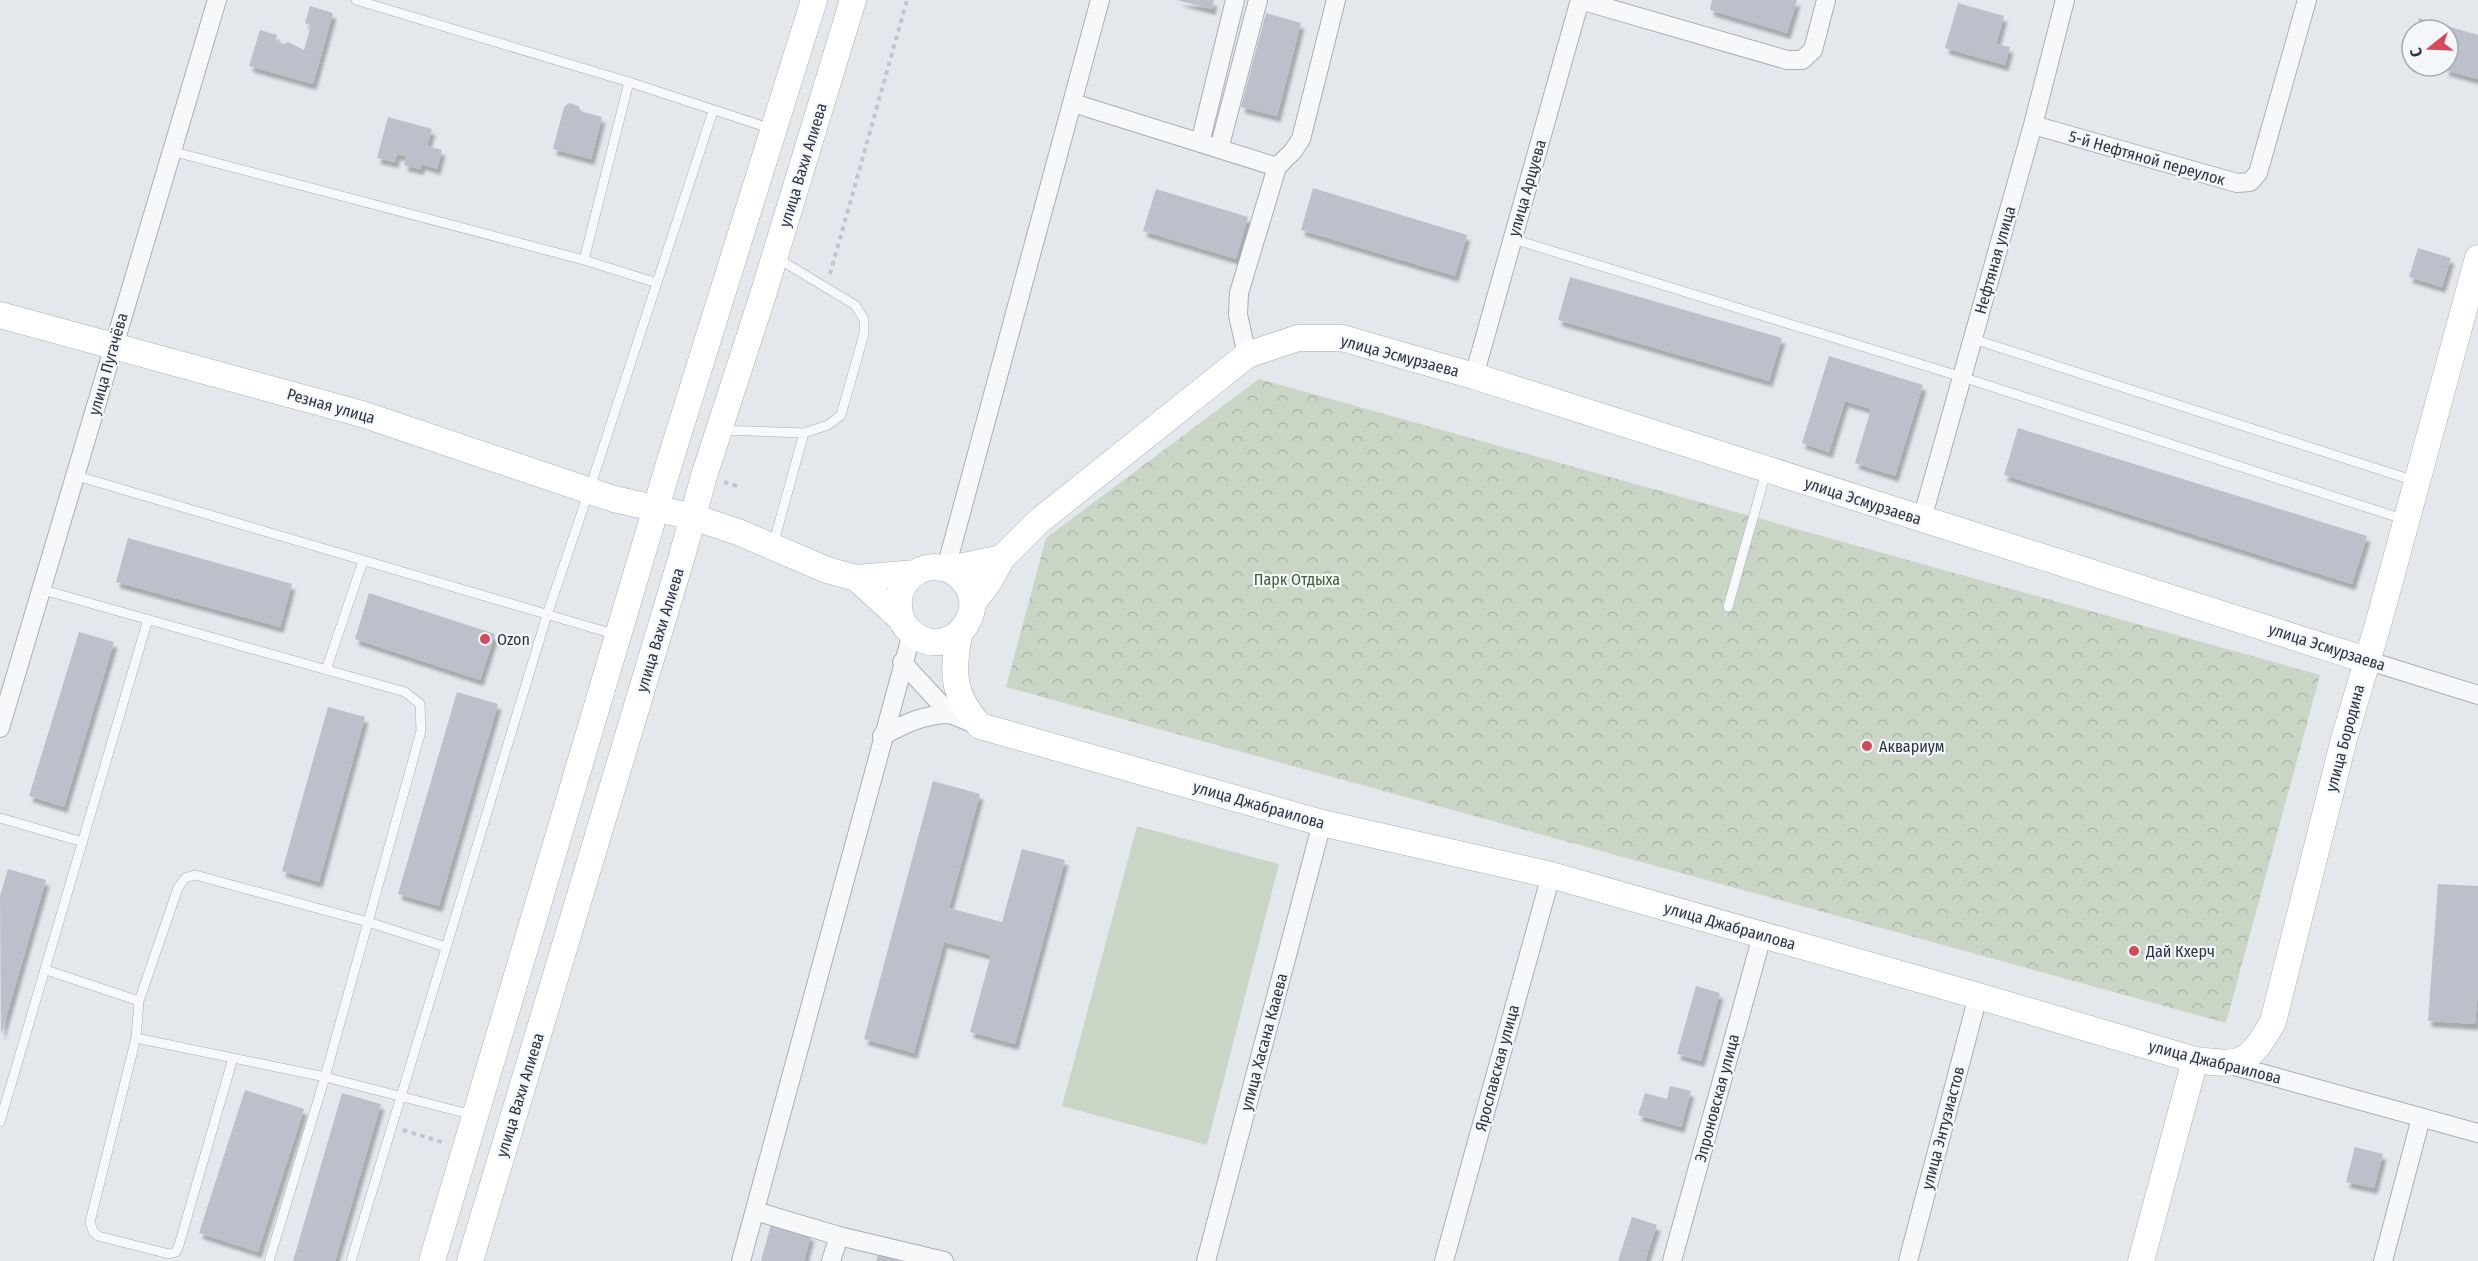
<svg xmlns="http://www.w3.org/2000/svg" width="2478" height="1261" font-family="'Fira Sans Condensed',sans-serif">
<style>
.park{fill:url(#park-crowns)}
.garden{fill:#c9d6c5}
.building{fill:#bbc0ca;filter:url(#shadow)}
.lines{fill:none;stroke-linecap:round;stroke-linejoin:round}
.lane-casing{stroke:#a9aeb7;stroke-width:10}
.street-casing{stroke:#a9aeb7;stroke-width:20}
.secondary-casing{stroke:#a9aeb7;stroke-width:27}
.path{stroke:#c2c5cb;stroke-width:4;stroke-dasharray:4.5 4.5;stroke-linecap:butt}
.lane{stroke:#f7f8fa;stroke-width:9}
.street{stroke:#f7f8fa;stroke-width:18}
.secondary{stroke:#fff;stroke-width:26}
.poi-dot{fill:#d1495b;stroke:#f4f6f9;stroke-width:2}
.labels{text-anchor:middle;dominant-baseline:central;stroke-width:4.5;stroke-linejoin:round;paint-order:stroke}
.street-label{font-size:16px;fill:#2b3445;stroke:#f4f6f9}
.park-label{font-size:16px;fill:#3f6138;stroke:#f4f6f9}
.poi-label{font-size:16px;fill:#2b3445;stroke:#f4f6f9;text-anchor:start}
</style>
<defs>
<pattern id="park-crowns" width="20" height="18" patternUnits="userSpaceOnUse" patternTransform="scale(1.5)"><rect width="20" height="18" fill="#c9d6c5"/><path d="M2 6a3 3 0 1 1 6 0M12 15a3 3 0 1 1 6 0" fill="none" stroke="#adb8ab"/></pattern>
<filter id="shadow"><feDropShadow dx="3.5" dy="6" stdDeviation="1.5" flood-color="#0004"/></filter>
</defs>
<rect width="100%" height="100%" fill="#e4e7ec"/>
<path class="park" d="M1259 379 2320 675 2226 1023 1006 687 1046 538Z"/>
<path class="garden" d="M1137 826 1279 864 1207 1145 1062 1106Z"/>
<path class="building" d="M1177 0H1214L1212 9Z
M1712 0H1797L1787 33 1710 10Z
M1958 3 2004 16 1996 44 2010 47 2005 65 1945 48Z
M310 6 333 13 313 84 249 66 260 30 277 35 275 41 284 44 288 42 304 50 311 25 305 23Z
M1266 13 1301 23 1277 116 1241 107Z
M2419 18 2478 35V79L2445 70 2451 50 2448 49V30H2416Z
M569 103 579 106 580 111 602 117 591 159 553 149 564 107Z
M388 117 432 129 427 146 442 150 437 169 422 164 420 169 404 165 406 156 397 154 395 162 377 158Z
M1313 188 1467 235 1455 276 1301 230Z
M1156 189 1248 217 1236 259 1143 231Z
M2418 248 2451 258 2442 287 2409 277Z
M1570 277 1782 338 1769 381 1558 320Z
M1829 356 1923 385 1895 476 1855 463 1871 409 1845 401 1829 452 1802 443Z
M2018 428 2367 536 2352 584 2004 475Z
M128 538 292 584 280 627 116 582Z
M369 593 495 634 480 680 355 639Z
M79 632 114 642 64 807 29 796Z
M457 692 498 704 439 906 398 894Z
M328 707 365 717 319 882 282 871Z
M933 781 980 794 949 908 1002 922 1022 849 1065 860 1015 1044 970 1032 991 955 944 942 914 1053 864 1039Z
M8 869 46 880 1 1035 0 896Z
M2438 884 2478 886V991L2475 1024 2428 1021Z
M1696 986 1720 993 1701 1061 1677 1054Z
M1670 1086 1691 1091 1681 1127 1638 1115 1645 1093 1667 1099Z
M245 1090 304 1109 258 1252 199 1233Z
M342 1093 381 1104 335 1261H293Z
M2355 1147 2383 1154 2374 1188 2346 1182Z
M1632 1217 1657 1225 1645 1261H1618Z
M771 1224 811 1235 804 1261H761Z
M878 1255 898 1260 897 1261H876Z"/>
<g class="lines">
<g class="lane-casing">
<path id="lane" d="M356 0 629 82 772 129
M171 151 584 260 629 82
M1513 239 1962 377 2406 520
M584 260 657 283
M1973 339 2415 481
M721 430 804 433 828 425 841 415 864 334V319L855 305 777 258
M77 476 617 635
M773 545 804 433
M40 589 405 692 420 704 421 731 325 1077 269 1261
M1728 607 1766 472
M326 670 363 561
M0 818 83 842
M46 970 139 1001 178 888 185 878 195 875 368 922 446 947
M139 1001 136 1038 325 1077 473 1115
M136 1038 90 1222 93 1231 98 1236 169 1254 176 1252 179 1245 233 1058
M0 1122 148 619
M351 1261 547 615 589 491 713 111"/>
</g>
<g class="street-casing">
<path id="street" d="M1580 0 1787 60H1802L1813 50 1826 0
M1073 103 1277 167
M2033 125 2237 183 2250 182 2258 173 2307 0
M1200 143 1235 0
M1219 149 1258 0
M1247 355 1238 315 1239 293 1277 167 1293 151 1301 139 1336 0
M1474 376 1580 0
M1922 519 2033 125 2065 0
M946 568 1100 0
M2366 660 2478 695
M902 662 950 714 977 725
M0 728 217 0
M882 736C904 724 925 714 950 714
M2231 1065 2478 1133
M755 1211 839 1236 944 1261
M741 1261 912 633
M831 1261 839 1236
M1206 1261 1322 823
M1444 1261 1551 875
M1672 1261 1762 936
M1908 1261 1978 996
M2383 1261 2421 1118"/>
</g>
<g class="secondary-casing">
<path id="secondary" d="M0 315 362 414 614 499 693 517 738 532 827 570 856 578 916 573
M946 568C1005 596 952 669 911 632 901 624 898 612 899 599 901 582 916 568 933 567 938 567 943 569 947 568 965 567 984 561 1002 558
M856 578 900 618
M973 603 990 580 1002 558 1039 521 1247 355 1298 338H1342L1474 376 2366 660
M959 634C952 673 952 695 980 726L1322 823 1551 875 1978 996 2195 1060C2242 1066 2248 1065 2273 1022L2344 739 2379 621 2478 258
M432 1261 669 464 814 0
M470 1261 682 556 704 476 762 298 853 0
M2141 1261 2195 1060"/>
</g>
<path class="path" d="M830 274 907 0
M724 482 737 486
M403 1130 445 1143"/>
<use href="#lane" class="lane"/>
<use href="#street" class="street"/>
<use href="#secondary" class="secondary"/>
</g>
<g class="poi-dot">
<circle cx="485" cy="639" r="6"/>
<circle cx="1867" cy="746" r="6"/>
<circle cx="2134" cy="951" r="6"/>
</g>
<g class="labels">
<g class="street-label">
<text transform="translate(2147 158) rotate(16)">5-й Нефтяной переулок</text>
<text transform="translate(803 165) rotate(-73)">улица Вахи Алиева</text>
<text transform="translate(1527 188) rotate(-74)">улица Арцуева</text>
<text transform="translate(1995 260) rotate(-74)">Нефтяная улица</text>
<text transform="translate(1400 356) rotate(15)">улица Эсмурзаева</text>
<text transform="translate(108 364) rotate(-74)">улица Пугачёва</text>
<text transform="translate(331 406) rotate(16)">Резная улица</text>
<text transform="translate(1863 501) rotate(18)">улица Эсмурзаева</text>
<text transform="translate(660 630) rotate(-73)">улица Вахи Алиева</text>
<text transform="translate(2327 647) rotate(18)">улица Эсмурзаева</text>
<text transform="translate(2345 738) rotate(-75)">улица Бородина</text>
<text transform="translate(1259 805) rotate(16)">улица Джабраилова</text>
<text transform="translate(1730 926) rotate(16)">улица Джабраилова</text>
<text transform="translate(1264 1042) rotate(-75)">улица Хасана Кааева</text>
<text transform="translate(2215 1062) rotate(14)">улица Джабраилова</text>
<text transform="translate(1497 1068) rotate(-75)">Ярославская улица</text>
<text transform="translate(520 1095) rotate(-73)">улица Вахи Алиева</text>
<text transform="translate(1717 1098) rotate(-75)">Эпроновская улица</text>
<text transform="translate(1943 1128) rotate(-75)">улица Энтузиастов</text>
</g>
<g class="park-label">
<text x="1297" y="579">Парк Отдыха</text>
</g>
<g class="poi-label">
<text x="497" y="639">Ozon</text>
<text x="1879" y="746">Аквариум</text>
<text x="2146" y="951">Дай Кхерч</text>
</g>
</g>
<g transform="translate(2430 48) rotate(252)"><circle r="28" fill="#f4f6f9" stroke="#a4a8b1" stroke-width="1.5"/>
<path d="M0-4.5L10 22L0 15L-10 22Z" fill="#d1495b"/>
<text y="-9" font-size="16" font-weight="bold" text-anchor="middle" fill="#2b3445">С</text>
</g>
</svg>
